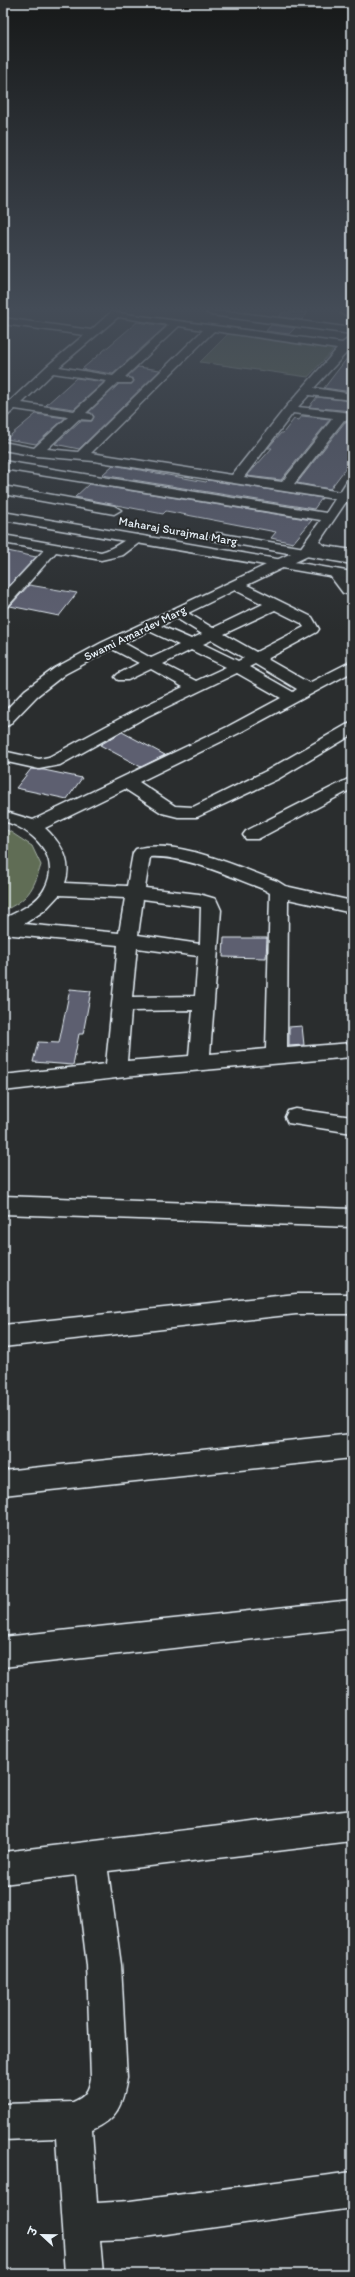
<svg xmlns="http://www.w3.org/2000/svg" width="355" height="2277" font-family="Itim,'Playpen Sans Deva',sans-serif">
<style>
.green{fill:#606d54;stroke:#a4afa6}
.building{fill:#5d5e70;stroke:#e8f1f8}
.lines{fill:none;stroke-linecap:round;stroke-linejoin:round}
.minor-casing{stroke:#e8f1f8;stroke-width:3}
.major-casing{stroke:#e8f1f8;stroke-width:3}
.minor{fill:#2a2d2e;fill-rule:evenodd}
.major{fill:#2a2d2e;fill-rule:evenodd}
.labels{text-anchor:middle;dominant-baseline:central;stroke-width:4;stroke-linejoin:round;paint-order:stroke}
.far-street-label{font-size:12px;fill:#e8f1f8;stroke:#2a2d2e}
</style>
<rect width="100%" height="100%" fill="#2a2d2e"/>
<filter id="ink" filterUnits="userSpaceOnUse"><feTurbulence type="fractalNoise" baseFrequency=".025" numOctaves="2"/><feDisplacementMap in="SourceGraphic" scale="8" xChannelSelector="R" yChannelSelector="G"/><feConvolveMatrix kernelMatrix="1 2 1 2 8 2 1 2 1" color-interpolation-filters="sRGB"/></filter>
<g filter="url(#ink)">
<path class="green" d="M228 334 335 348 308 377 200 362Z
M3 829 9 831 32 846 41 865C33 891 28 899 3 911Z"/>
<path class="building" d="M283 312H308L302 320 279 317Z
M137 322 166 326 113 374 82 369Z
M271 325 295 328 289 334 266 331Z
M352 352V392L324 388 334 375Z
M138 367 160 370 79 449 55 444 80 421H92L94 416 89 412 119 384H132L134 380 128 376Z
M76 378 104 382 74 409 46 405Z
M317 397 352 401V411L309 407Z
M36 414 65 418 36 444 6 439Z
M302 416 330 419 281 480 247 476 272 448H268L281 433H283L294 419 299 420Z
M345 422H352V460L330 489 297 483Z
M113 465 206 482 208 480 322 498 314 509 102 475Z
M89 484 312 520 293 543 271 538 276 532 166 511 163 514 75 497Z
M3 550 36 557 3 592Z
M29 585 77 593 59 616 10 606Z
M122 732 165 755 141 767 100 745Z
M31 769 44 770 82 778 67 799 16 788Z
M224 938H267L266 958 223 957Z
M70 989 91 991 83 1034H79L73 1065 33 1062 38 1042 59 1043Z
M302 1026 304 1045 289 1046V1027Z"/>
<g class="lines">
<g class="minor-casing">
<path id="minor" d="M111 312 342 343 352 336 350 349 314 388 352 394V400L309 395 298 407 352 413V421L344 420 294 484 340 492 347 481 352 480V493L319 542 326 546 352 550V558L313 550 310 555 247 585 312 617 319 629 317 632 267 659 309 683 352 661V672L239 733 139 782 175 806 193 807 266 771 346 725 352 723V735L278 779 197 817H178L162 813 125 789 45 828C61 843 73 861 65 883L127 886 133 853 136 849C177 838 237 867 277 881L285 886 352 901V913L288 899 287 1048 352 1043V1057L134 1076 3 1091V1075L106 1064 118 945 3 934V919C17 912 38 903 45 888 62 856 32 829 3 821V811L33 820 227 727 281 698 237 673 148 716 60 765 39 769 3 761V751L39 759 49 757 136 710 183 687 151 669 128 680H118L115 677 118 674 139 663 112 649 65 674 37 696 9 725 3 727V713L25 690 55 668 101 643 300 549 321 520 3 469V461L326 513 335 499 94 461 37 456 3 450V442L34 448 68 417 15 409 7 416 3 418V400L10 401 46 367 84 335 3 324V318L91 330ZM118 317 169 325 113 376 59 367ZM179 326 203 330 78 452 47 449 79 419 91 420 93 417 91 414 86 413 118 383H131L133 381 131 379 125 377ZM214 331 337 349 286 407 232 475 91 453ZM53 373 107 381 74 411 22 403ZM293 413 333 418 282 482 244 477ZM235 590 263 604 213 628 188 613ZM275 610 301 623 304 627 256 652 224 634ZM176 618 202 634 191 639 161 626ZM149 631 179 645 151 658 124 643ZM212 640 244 658 238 661 203 644ZM191 650 226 667 196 681 163 664ZM255 664 297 689 293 692 249 667ZM150 857C184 855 231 877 263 889L270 893 266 1049 210 1054 221 910 216 899 199 894 145 888ZM59 895 125 898 119 933 24 924 45 910ZM143 899 201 907 200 944 138 935ZM137 948 198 956 195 996 132 997ZM193 1010 189 1056 127 1061 131 1011Z
M206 312H234L352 328V334L211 315Z
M341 312H352V316L342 314Z
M3 486 114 506 121 510 114 514 3 494Z
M3 535 101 552C117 548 124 538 137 535L144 539 123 555 101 560 56 552 8 606 3 607V594L44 550 3 543Z
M335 569C346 572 352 585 352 595L343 593 328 573Z
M352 777V789L258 839H246L243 835 246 831Z
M296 1109 352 1117V1133L288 1123 285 1117 288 1111Z
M3 1196 352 1209V1227L3 1214Z
M296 1294H352V1314H296L3 1347V1325Z
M352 1434V1458L3 1495V1471Z
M352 1600V1628L3 1667V1637Z
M352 1810V1842L108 1871 121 1965 127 2078C122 2105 118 2119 92 2130L97 2203 130 2201 352 2172V2208L130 2239 100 2240 103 2274H65L56 2138 3 2140V2104L73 2102C85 2097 89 2091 91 2078L87 1965 76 1875 3 1884V1852Z"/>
</g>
<g class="major-casing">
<path id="major" d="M3 512 352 572V580L3 520Z
M217 533 352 556V564L212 540 210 537Z"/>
</g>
<use href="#minor" class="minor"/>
<use href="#major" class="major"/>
</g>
</g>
<linearGradient id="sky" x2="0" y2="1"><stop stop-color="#171919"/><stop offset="0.49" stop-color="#444c57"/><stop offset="1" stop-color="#444c57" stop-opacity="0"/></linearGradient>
<rect width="355" height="631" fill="url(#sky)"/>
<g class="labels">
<g class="far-street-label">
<text transform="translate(178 531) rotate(10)">Maharaj Surajmal Marg</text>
<text transform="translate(135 633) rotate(-26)">Swami Amardev Marg</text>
</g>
</g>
<rect width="355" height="2277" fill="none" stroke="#2a2d2e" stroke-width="16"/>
<rect x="8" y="8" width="339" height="2261" fill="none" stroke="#e8f1f8" stroke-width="1.5" filter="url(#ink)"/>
<g transform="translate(42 2235) rotate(292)" stroke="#2a2d2e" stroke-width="3" paint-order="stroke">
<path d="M0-3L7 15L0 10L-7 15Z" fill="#e8f1f8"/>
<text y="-6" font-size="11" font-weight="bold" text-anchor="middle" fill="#e8f1f8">उ</text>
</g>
</svg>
